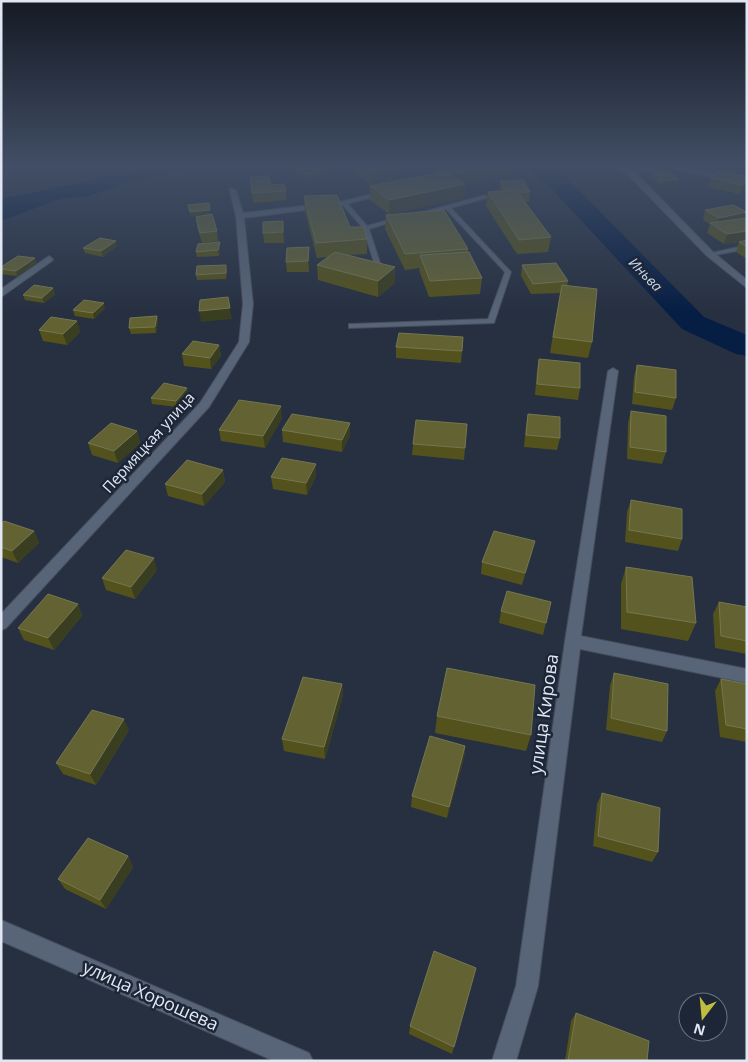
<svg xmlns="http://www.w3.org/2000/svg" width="748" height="1062" font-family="'Open Sans',sans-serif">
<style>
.water{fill:#061e44}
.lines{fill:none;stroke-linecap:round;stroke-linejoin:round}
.river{fill:#061e44;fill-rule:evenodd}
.service-casing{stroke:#454e5c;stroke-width:2}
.minor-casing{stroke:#454e5c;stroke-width:2}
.tertiary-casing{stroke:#454e5c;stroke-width:2}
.service{fill:#586477;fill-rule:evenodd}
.minor{fill:#586477;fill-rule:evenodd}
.tertiary{fill:#586477;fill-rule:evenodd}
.wall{fill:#53521c}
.shaded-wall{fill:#3a3e21}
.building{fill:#626233;stroke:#767751}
.labels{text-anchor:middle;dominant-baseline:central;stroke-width:5;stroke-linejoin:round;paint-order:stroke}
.far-water-label{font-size:14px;font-style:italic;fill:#c7d9f4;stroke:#1c2636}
.street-label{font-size:15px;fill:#e0e7f2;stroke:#1c2636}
.near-street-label{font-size:18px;fill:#e0e7f2;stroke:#1c2636}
</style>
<rect width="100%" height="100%" fill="#263041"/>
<path class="water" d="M166 165H208L132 181 89 196 59 199 1 221V199Z"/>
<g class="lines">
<path class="river" d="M524 165H548L566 177 704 317 747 335V356L736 354 682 329 550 187Z"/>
<g class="service-casing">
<path id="service" d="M662 165H674L747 181V185L669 167 630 174 627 172Z
M485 195 488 197 487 198 451 208 511 272 494 323 349 328V324H352L488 319 505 272 446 209 415 217 412 215Z
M342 202H346L367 226 398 217 401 219 369 229 383 272 382 273 377 272 363 228 342 204Z
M747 245V249L710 256 707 254Z"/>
</g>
<g class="minor-casing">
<path id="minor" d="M605 165H614L633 170 713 252 747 280V288L707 256 627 174Z
M229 188 236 190 243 213 344 201 388 190 392 192 344 205 244 218 253 304 249 342 209 407 6 628 1 630V614L200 403 239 342 243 304 236 216Z
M49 256 53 259 52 261 1 297V289Z
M613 368 618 371 581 636 747 669V683L580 649 538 986 516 1061H492L516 986 565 641 608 371Z"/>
</g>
<g class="tertiary-casing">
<path id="tertiary" d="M1 920 309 1053 313 1061H274L1 941Z"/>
</g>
<use href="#service" class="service"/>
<use href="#minor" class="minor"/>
<use href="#tertiary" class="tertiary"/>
</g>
<path class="wall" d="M327 165H347V168L333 171Z
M349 165H391L395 168V181L371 185Z
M435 165H516L515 174 465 184 464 198 389 214 370 200V186L435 173Z
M684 165H716L706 170Z
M734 165H747V168Z
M325 168 326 173 308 179 295 174V170Z
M651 172 677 184 662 186 650 177Z
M250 177 286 191V200L253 203Z
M747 177V188L739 194 708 187 711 178Z
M500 181 530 192 529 202H525L551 237 548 252 517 254 486 206 488 192 500 191Z
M304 196 367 239V254L349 255 395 267V283L378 297 318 280 317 265 328 257 317 258 305 211Z
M188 205 210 214 217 231 218 241 202 243 197 227 196 217 204 215 191 217Z
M705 210 747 219V259L736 252 739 242 724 244 707 233 710 224 703 220Z
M386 215 468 249V253L482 278 480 294 429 297 419 270 420 268 405 270 385 229Z
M283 221 284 243H264L263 233Z
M117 246 103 257 85 253 83 248Z
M220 247 219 256 197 257 196 252Z
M35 258 36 264 17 276 1 274V267Z
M309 258V272H287L286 262Z
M522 265 568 281 567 286 592 342 588 358 550 353 560 293 531 294 521 276Z
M227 270 226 279 197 280 196 275Z
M53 288 55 294 44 303 25 300 23 295Z
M105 308 94 319 75 316 73 310Z
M157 316 158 321 156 333 131 334 129 328Z
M77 321 80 332 67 345 43 341 39 330Z
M463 337 461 363 396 358V347Z
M219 345 221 356 211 369 184 366 182 354Z
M539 359 580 388 578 400 535 395 537 370Z
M637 365 676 398 672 410 632 404 634 376Z
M188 394 177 407 152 404 151 398Z
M631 411 666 452 662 464 627 459 628 423Z
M528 414 560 438 557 450 524 447 526 425Z
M282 418 265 448 221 441 219 430Z
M350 423V435L342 452 283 442 282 430Z
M137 431 140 443 118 463 92 455 88 443Z
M413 444 465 448 464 460 412 455Z
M223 470 225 482 204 506 168 496 165 484Z
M316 476 307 495 273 489 271 477Z
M631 500 682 539 678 551 625 542 627 512Z
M1 524 34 531 39 543 18 563 1 557Z
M532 553 522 585 481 574 482 562Z
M626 567 696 623 688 641 621 629V584Z
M157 570 135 599 106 590 102 578Z
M551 602 543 635 499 623 501 611Z
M719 602 747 607V654L715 648 713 614Z
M78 604 82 616 54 650 24 640 18 628Z
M614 673 667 731 662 742 606 730 610 685Z
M721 679 747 684V742L720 737 715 691Z
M342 684 343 695 325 759 284 751 282 739Z
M437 716 531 735 526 751 435 733Z
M129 730 96 785 63 774 56 763Z
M465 746 464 758 447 818 411 807 412 796Z
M602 793 658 852 652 862 593 846 597 804Z
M128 856 133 867 106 909 65 889 58 879Z
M476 968 452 1054 409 1034 410 1026Z
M576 1013 647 1061H565L571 1021Z"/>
<path class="shaded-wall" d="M342 165H347V168L333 171V166Z
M497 165H516L515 174 451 187 452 174Z
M708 165H716L706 170Z
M325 168 326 173 308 179V175Z
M395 168V181L371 185V171Z
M679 179 677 184 662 186 663 181Z
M747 181V188L739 194 742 185Z
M465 184 464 198 389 214V200Z
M209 203 210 215 191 217 190 212Z
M747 212 744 222 716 227 719 218Z
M747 231V241L724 244 727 234Z
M116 241 117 246 103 257 101 251Z
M220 242V247L219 256 218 250Z
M309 247V272L308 261Z
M35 258 36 264 17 276 16 271Z
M395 267V283L378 297V281Z
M53 288 55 294 44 303 42 298Z
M104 303 105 308 94 319 93 313Z
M230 308 232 319 201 322 199 311Z
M157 316 158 321 156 333 155 327Z
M77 321 80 332 67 345 63 334Z
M219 345 221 356 211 369 210 358Z
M187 388 188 394 177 407 176 401Z
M281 406 282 418 265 448 263 436Z
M350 423V435L342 452V440Z
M137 431 140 443 118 463 114 451Z
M316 464V476L307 495 306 483Z
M223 470 225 482 204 506 202 494Z
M34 531 39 543 18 563 12 551Z
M535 541 532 553 522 585 525 573Z
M154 558 157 570 135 599 131 587Z
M78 604 82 616 54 650 48 638Z
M342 684 343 695 325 759 324 747Z
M124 719 129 730 96 785 90 774Z
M465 746 464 758 447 818 449 807Z
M128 856 133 867 106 909 100 900Z"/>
<path class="building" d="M310 165H316L325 168 308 175 295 170Z
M364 165H391L395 168 371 171Z
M438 165H497L452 174Z
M720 170 747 177V181L742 185 711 178Z
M667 171 679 179 663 181 651 172Z
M445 172 465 184 389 200 370 186Z
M269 176 271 185 284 184 286 191 252 193 250 177Z
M523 180 530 192H518L516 190 506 191 500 181Z
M516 190 551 237 519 240 488 192Z
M337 195 350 227H364L367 239 316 243 304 196Z
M209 203 210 210 190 212 188 205Z
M733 205 747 212 719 218 705 210Z
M444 210 468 249 405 254 386 215Z
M212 214 217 231 200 233 196 217Z
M746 218 747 219V231L727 234 710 223Z
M283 221V232L263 233V222Z
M100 238 116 241 101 251 83 248Z
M747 240V247L739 242Z
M220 242 218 250 196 252 198 244Z
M309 247 308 261 286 262 287 248Z
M335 252 395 267 378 281 317 265Z
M469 252 482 278 430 281 420 255Z
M18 256 35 258 16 271 1 269V267Z
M556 263 568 281 533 284 522 265Z
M226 265V273L196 275 197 266Z
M34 285 53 288 42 298 23 295Z
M562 285 597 289 592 342 553 337Z
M228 297 230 308 199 311 200 300Z
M84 300 104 303 93 313 73 310Z
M157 316 155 327 129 328 130 318Z
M51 317 77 321 63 334 39 330Z
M399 333 463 337 462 351 396 347Z
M193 341 219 345 210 358 182 354Z
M539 359 580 363V388L537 384Z
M637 365 676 370V398L635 392Z
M164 383 187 388 176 401 151 398Z
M239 400 281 406 263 436 219 430Z
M631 411 666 416V452L630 447Z
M292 414 350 423 342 440 282 430Z
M528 414 560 417V438L526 435Z
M416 420 467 424 465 448 413 444Z
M111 423 137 431 114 451 88 443Z
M282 458 316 464 306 483 271 477Z
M187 460 223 470 202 494 165 484Z
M631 500 682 509V539L629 530Z
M4 521 34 531 12 551 1 547V524Z
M494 531 535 541 525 573 482 562Z
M126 550 154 558 131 587 102 578Z
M626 567 692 577 696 623 627 612Z
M507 591 551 602 546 623 501 611Z
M48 594 78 604 48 638 18 628Z
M719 602 747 607V641L721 636Z
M447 668 535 685 531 735 437 716Z
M614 673 668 684 667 731 611 718Z
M303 677 342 684 324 747 282 739Z
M721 679 747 684V729L726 725Z
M92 710 124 719 90 774 56 763Z
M430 736 465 746 449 807 412 796Z
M602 793 660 808 658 852 598 836Z
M88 838 128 856 100 900 58 879Z
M434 951 476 968 454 1047 410 1026Z
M576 1013 649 1041 647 1061H568Z"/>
<linearGradient id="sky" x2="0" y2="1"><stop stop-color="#151a24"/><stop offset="0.53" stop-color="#414e65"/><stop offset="1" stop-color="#414e65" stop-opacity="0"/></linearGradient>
<rect width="748" height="313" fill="url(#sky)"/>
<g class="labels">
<g class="far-water-label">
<text transform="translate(646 274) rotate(46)">Иньва</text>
</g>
<g class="street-label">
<text transform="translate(148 442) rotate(-48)">Пермяцкая улица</text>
</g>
<g class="near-street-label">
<text transform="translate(543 714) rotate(-82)">улица Кирова</text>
<text transform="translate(151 995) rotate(24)">улица Хорошева</text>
</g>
</g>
<rect width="748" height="1062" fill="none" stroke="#e0e7f2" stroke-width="5"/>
<g transform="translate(703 1017) rotate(196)"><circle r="24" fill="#1c2636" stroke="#6a7381"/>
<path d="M0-4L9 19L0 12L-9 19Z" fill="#c0be40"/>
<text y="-8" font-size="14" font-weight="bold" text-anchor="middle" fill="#e0e7f2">N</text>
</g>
</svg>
